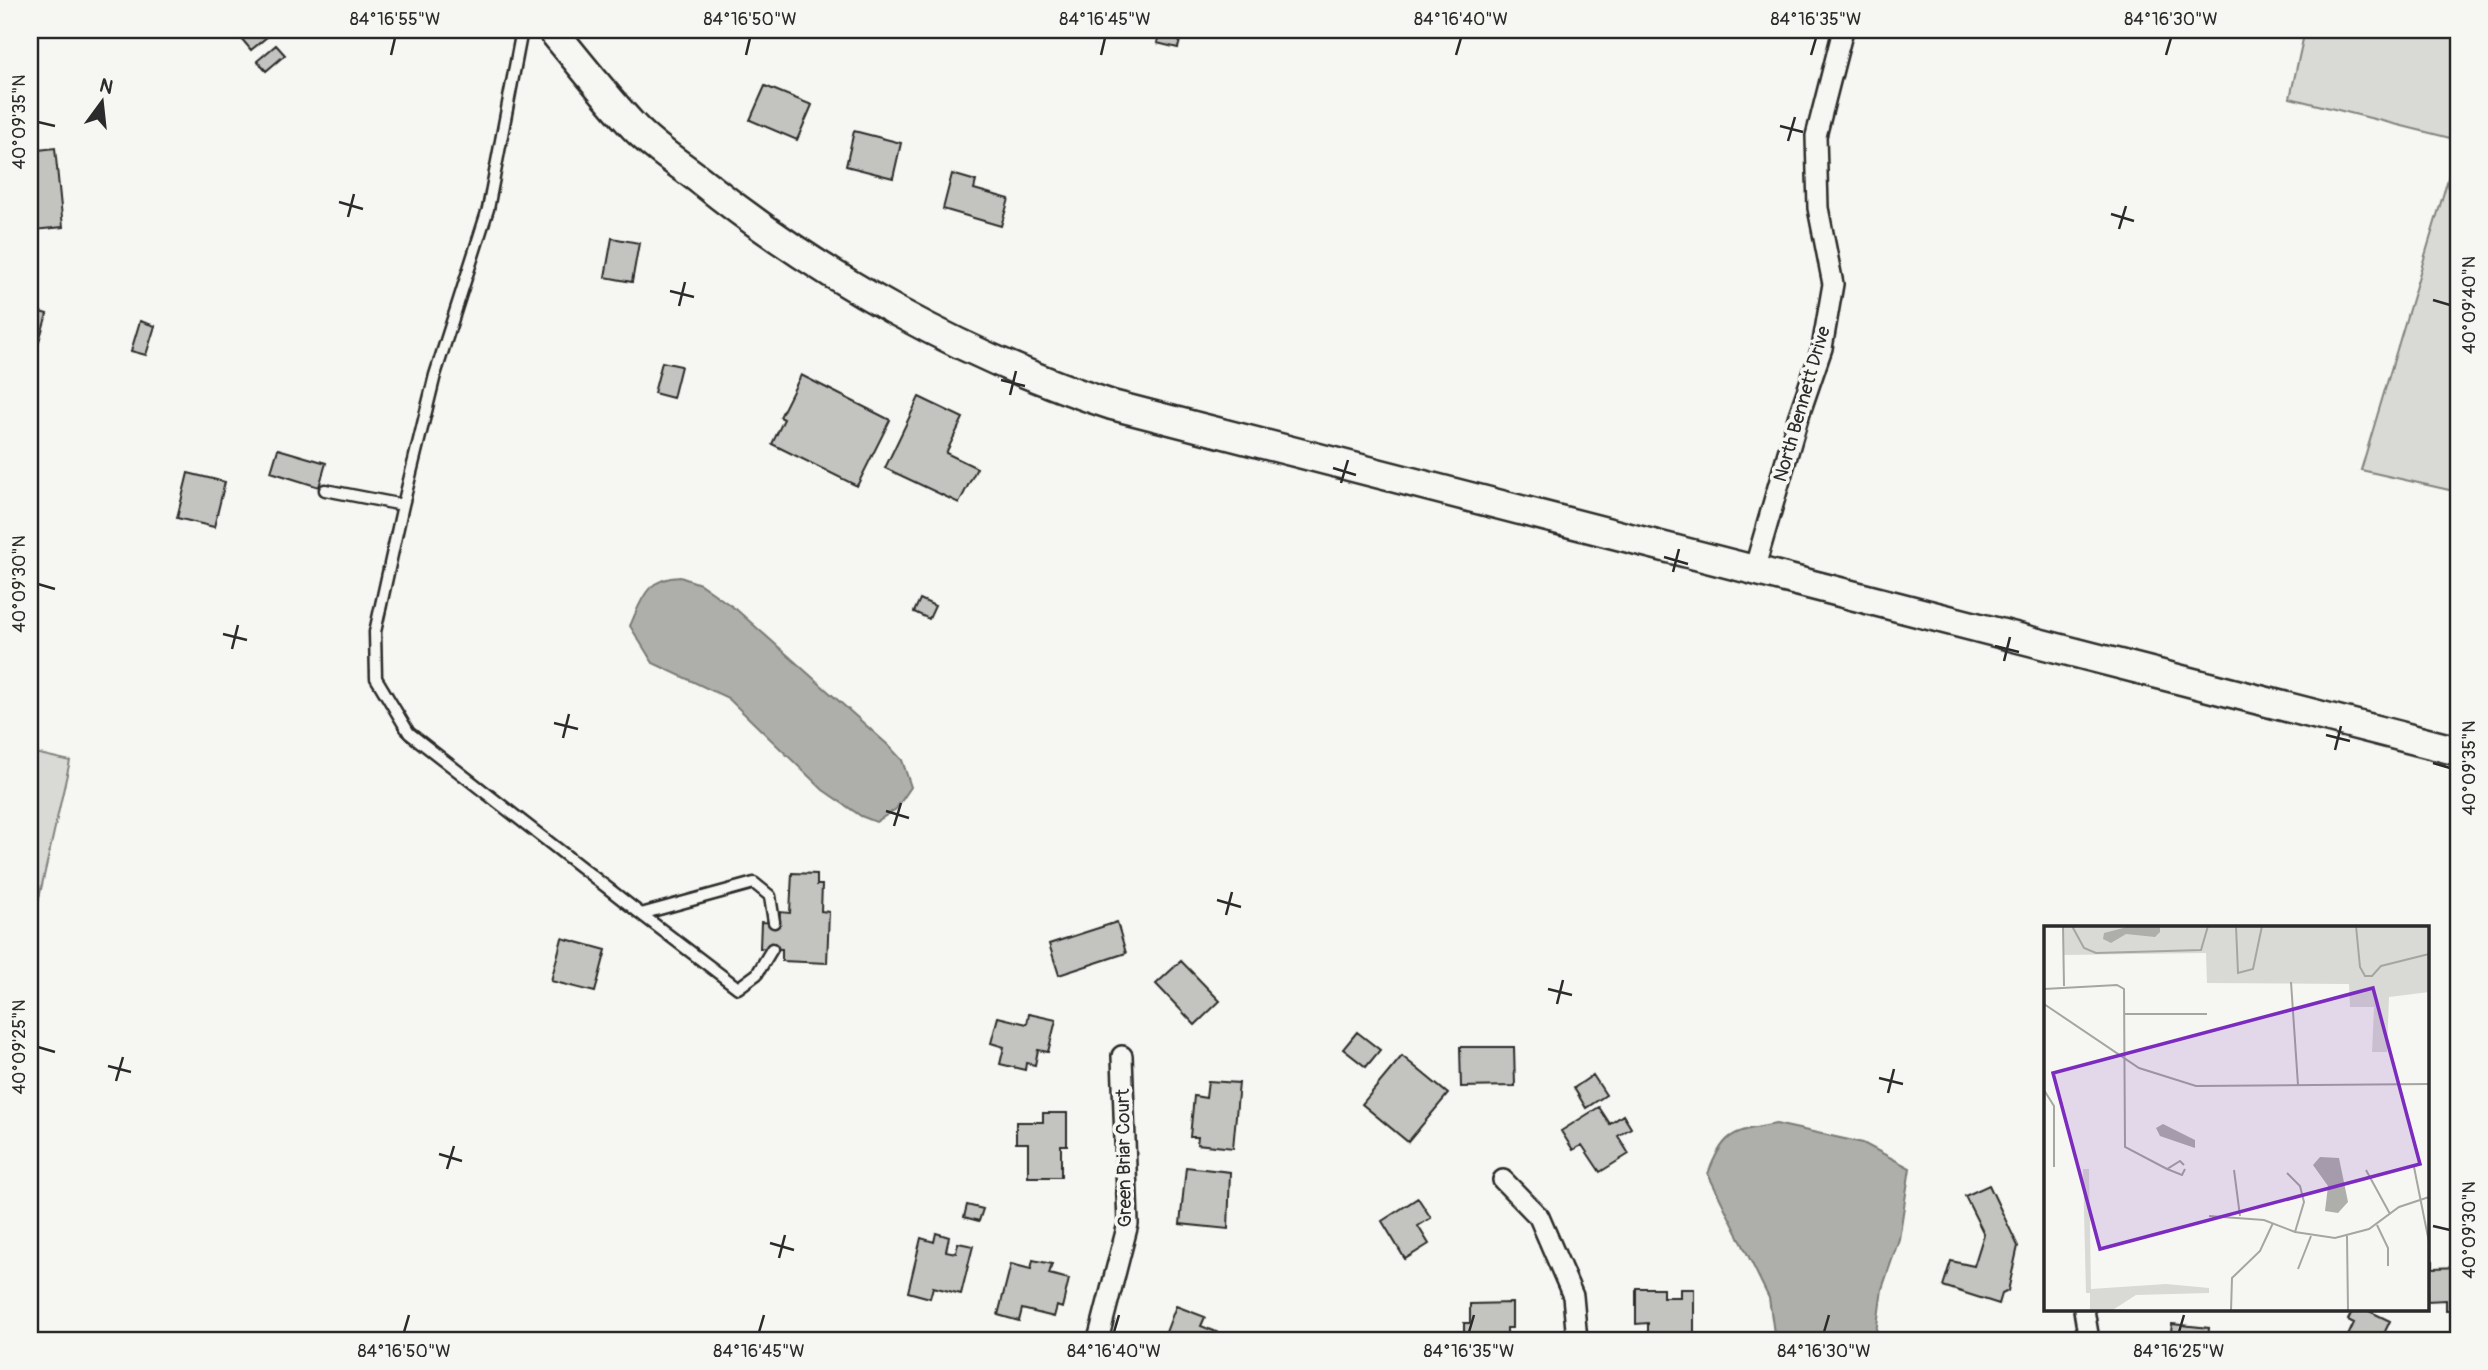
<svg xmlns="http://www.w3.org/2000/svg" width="2488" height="1370" font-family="Pangolin,sans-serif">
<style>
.green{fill:#d9d9d5;stroke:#828280;stroke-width:2}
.water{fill:#aeaeab;stroke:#7a7a78;stroke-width:2}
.building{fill:#c3c3c0;stroke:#2b2b2b;stroke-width:2}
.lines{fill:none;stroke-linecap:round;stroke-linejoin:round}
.service-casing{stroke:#2b2b2b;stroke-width:15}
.minor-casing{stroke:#2b2b2b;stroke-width:24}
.secondary-casing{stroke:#2b2b2b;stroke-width:33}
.service{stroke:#f6f6f2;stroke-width:10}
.minor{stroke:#f6f6f2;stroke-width:19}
.secondary{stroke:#f6f6f2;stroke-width:28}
.ticks{fill:none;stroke:#2b2b2b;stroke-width:2.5}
.labels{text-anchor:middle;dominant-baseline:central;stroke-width:7;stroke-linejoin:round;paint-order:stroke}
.street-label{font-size:19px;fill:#2b2b2b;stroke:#f6f6f2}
.inset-road{fill:none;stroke:#a5a5a2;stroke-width:2}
.view{fill:#7b2cbf;fill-opacity:0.15;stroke:#7b2cbf;stroke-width:3.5}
.inset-edge{fill:none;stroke:#2b2b2b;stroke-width:3.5}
.neatline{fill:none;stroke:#2b2b2b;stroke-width:2.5}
.ticks-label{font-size:18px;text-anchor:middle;fill:#2b2b2b}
</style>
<rect width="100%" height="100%" fill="#f6f6f2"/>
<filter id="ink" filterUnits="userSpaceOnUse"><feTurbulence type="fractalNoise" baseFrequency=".0143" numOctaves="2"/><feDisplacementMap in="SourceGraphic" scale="14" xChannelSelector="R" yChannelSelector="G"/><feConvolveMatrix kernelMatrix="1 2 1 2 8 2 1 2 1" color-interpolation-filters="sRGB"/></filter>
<g filter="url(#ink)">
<path class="green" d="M2305 30H2458V140L2290 98Z
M2458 145V492L2361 470Z
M31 752 70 761 30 938V759Z"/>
<path class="water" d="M680 577 700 584 737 610 888 745 902 760 911 787 896 809 876 822 861 816 823 790 728 698 653 663 630 626C642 599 646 578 680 577Z
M1776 1124 1863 1143 1910 1168 1899 1239 1882 1289 1875 1340H1775L1769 1298 1708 1174C1724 1130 1734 1132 1776 1124Z"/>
<path class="building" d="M240 30H263L268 36 251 50 236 32Z
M1160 30H1183L1178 48 1157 43Z
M276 45 285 55 266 71 257 61Z
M765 86 812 105 797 140 750 120Z
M854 131 901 143 893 178 846 166Z
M55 148 63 227 34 230 30 151Z
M952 174 976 181 974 189 1009 199 1001 226 943 209Z
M612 238 639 243 632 282 605 277Z
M30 309 47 314 34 358 30 357Z
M140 321 155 326 146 355 131 351Z
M662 362 681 366 673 398 654 393Z
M801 375 890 420 857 486 772 444 784 419 780 417Z
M919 397 963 418 946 453 977 468 959 503 885 468Z
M278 449 326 463 319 487 271 472Z
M188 473 225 482 214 527 177 518Z
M920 599 935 606 929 619 914 612Z
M792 873 817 874V885H822L821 911 829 912 827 963 782 961V949L760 948 761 922 779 923 780 912 790 913Z
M1117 922 1126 953 1059 975 1049 944Z
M562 938 606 950 595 992 551 981Z
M1181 961 1220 1001 1195 1025 1156 984Z
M1029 1014 1056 1020 1048 1052 1038 1050 1035 1065 1026 1063 1025 1070 1000 1064 1004 1047 991 1043 998 1017 1027 1024Z
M1357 1032 1380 1050 1366 1067 1343 1049Z
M1460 1047H1514L1515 1086 1461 1087Z
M1402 1056 1448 1094 1408 1142 1362 1104Z
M1593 1075 1606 1095 1586 1108 1574 1088Z
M1208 1081 1239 1083 1233 1148 1197 1144 1198 1137H1190L1194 1096 1206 1098Z
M1599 1107 1610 1124 1623 1115 1631 1128 1618 1136 1629 1154 1600 1172 1582 1145 1573 1150 1561 1131Z
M1043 1113H1067V1145H1061V1177H1028V1143H1016V1122H1043Z
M1186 1167 1230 1172 1228 1229 1180 1224Z
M1989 1185 2018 1246 2008 1291 2002 1294 1999 1304 1943 1286 1951 1261 1974 1266 1984 1234 1965 1196Z
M1418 1198 1431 1218 1418 1226 1429 1244 1405 1259 1382 1221Z
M967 1205 983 1209 979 1221 964 1217Z
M936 1233 949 1237 946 1251 956 1253 958 1243 973 1246 961 1294 933 1287 930 1298 908 1292 921 1238 934 1242Z
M1033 1260 1052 1264 1049 1274 1069 1279 1062 1308 1057 1306 1054 1317 1022 1309 1019 1321 998 1315 1011 1264 1031 1269Z
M2427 1261H2433V1268L2458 1267V1310H2446V1300L2427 1301Z
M1636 1288H1663V1297H1680V1289H1694V1340H1648V1323L1636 1324Z
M1512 1303V1328H1507V1340H1464V1323H1470V1304Z
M1176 1306 1205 1317 1201 1326 1224 1335 1221 1340H1163Z
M2353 1309H2365L2390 1321 2381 1340H2346L2354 1323 2348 1320Z
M2172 1324 2209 1328 2208 1340H2170Z"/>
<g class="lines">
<g class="service-casing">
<path id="service" d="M522 30 488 209 435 375 403 505 375 632 376 678 409 733 641 914 754 883 770 896 774 922
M325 490 403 505
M641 914 738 988 757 974 772 949"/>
</g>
<g class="minor-casing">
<path id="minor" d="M1754 570 1798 418 1822 348 1833 284 1818 208 1816 136 1843 30
M1503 1180 1539 1217 1573 1296 1577 1340
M2084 1310 2089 1340
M1098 1340 1128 1224 1122 1056"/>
</g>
<g class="secondary-casing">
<path id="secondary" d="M552 30C579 62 605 96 634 127 653 147 678 163 700 180 819 276 966 358 1112 405L2458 751"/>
</g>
<use href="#service" class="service"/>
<use href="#minor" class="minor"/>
<use href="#secondary" class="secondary"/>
</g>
</g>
<path class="ticks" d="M391 55 395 38M746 55 750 38M1101 55 1105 38M1456 55 1461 38M1811 55 1816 38M2166 55 2171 38M38 122 55 126M1780 126 1803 132M1788 141 1795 117M339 202 363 209M2111 214 2134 221M348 217 354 194M2119 229 2126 206M670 291 694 297M2433 300 2450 305M679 306 685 282M1001 380 1025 386M1010 395 1016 371M1333 468 1356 475M1341 483 1348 460M1664 557 1688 564M1673 572 1679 549M38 584 55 589M223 634 247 640M1995 646 2019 652M232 649 238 625M2004 661 2010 637M554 723 578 729M2326 735 2350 741M563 738 569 714M2335 750 2341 726M2433 763 2450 768M886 811 909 818M894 826 901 803M1217 900 1241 907M1226 915 1232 892M1548 989 1572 995M1557 1004 1563 980M38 1047 55 1052M108 1066 131 1072M1879 1078 1903 1084M116 1081 123 1057M1888 1093 1894 1069M439 1154 462 1161M447 1169 454 1146M2433 1226 2450 1230M770 1243 794 1250M779 1258 785 1235M404 1332 409 1315M759 1332 764 1315M1114 1332 1119 1315M1469 1332 1474 1315M1824 1332 1829 1315M2179 1332 2184 1315"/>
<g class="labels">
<g class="street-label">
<text transform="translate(1802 404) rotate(-74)">North Bennett Drive</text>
<text transform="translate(1124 1158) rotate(-91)">Green Briar Court</text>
</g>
</g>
<g transform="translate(2044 926)">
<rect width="385" height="385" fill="#f6f6f2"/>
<path d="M385 0V66L345 71 343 126H328L330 81H306L305 58 163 57 162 27 20 29 19 1ZM39 243H45L47 363 122 358 165 362V367L92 369 67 385H46V367H42Z" fill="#d9d9d5"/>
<path d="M87 0H116V6L111 11 82 8 67 17 59 13 60 7ZM119 198 151 214V222L116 210 112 202ZM276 231 295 232 304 276 294 287 281 285 284 260 269 239Z" fill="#aeaeab"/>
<path class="inset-road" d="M19 0 20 60M28 0 40 22 52 27 157 24 164 0M192 0 194 47 209 43 218 0M312 0 316 41 321 50H328L337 40 385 28M247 56 254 159M0 63 73 59 80 63 81 221 123 243 136 235 140 239M0 78 95 142 152 160 385 158M81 88H163M0 164 10 180V241M370 241 385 316M123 243 138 249 141 243M190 244 196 290M322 244 346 288M243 247 256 260 260 276 251 306M165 290 220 294 251 306 291 312 325 303 355 281 385 271M333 299 344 322V340M303 310 304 384M254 343 267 310M187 385 188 352 216 325 229 297M242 385H370"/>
<path class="view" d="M329 62 376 238 56 323 9 147Z"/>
<rect width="385" height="385" class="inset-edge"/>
</g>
<rect width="2488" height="1370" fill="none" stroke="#f6f6f2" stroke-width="77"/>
<g transform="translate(102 102) rotate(15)" stroke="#f6f6f2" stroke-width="5" paint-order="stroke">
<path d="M0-5L12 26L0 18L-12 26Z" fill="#2b2b2b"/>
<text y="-10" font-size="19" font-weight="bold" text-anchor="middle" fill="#2b2b2b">N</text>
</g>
<rect x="38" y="38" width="2412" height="1294" class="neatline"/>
<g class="ticks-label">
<text x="395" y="25">84°16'55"W</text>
<text x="750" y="25">84°16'50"W</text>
<text x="1105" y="25">84°16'45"W</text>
<text x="1461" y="25">84°16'40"W</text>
<text x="1816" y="25">84°16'35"W</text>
<text x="2171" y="25">84°16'30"W</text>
<text transform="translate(19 122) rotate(-90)" y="6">40°09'35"N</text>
<text transform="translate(2469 305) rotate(-90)" y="6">40°09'40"N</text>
<text transform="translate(19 584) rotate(-90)" y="6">40°09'30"N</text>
<text transform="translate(2469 768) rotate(-90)" y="6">40°09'35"N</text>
<text transform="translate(19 1047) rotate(-90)" y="6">40°09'25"N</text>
<text transform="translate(2469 1230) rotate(-90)" y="6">40°09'30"N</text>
<text x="404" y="1357">84°16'50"W</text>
<text x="759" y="1357">84°16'45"W</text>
<text x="1114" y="1357">84°16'40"W</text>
<text x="1469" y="1357">84°16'35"W</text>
<text x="1824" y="1357">84°16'30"W</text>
<text x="2179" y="1357">84°16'25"W</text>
</g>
</svg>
